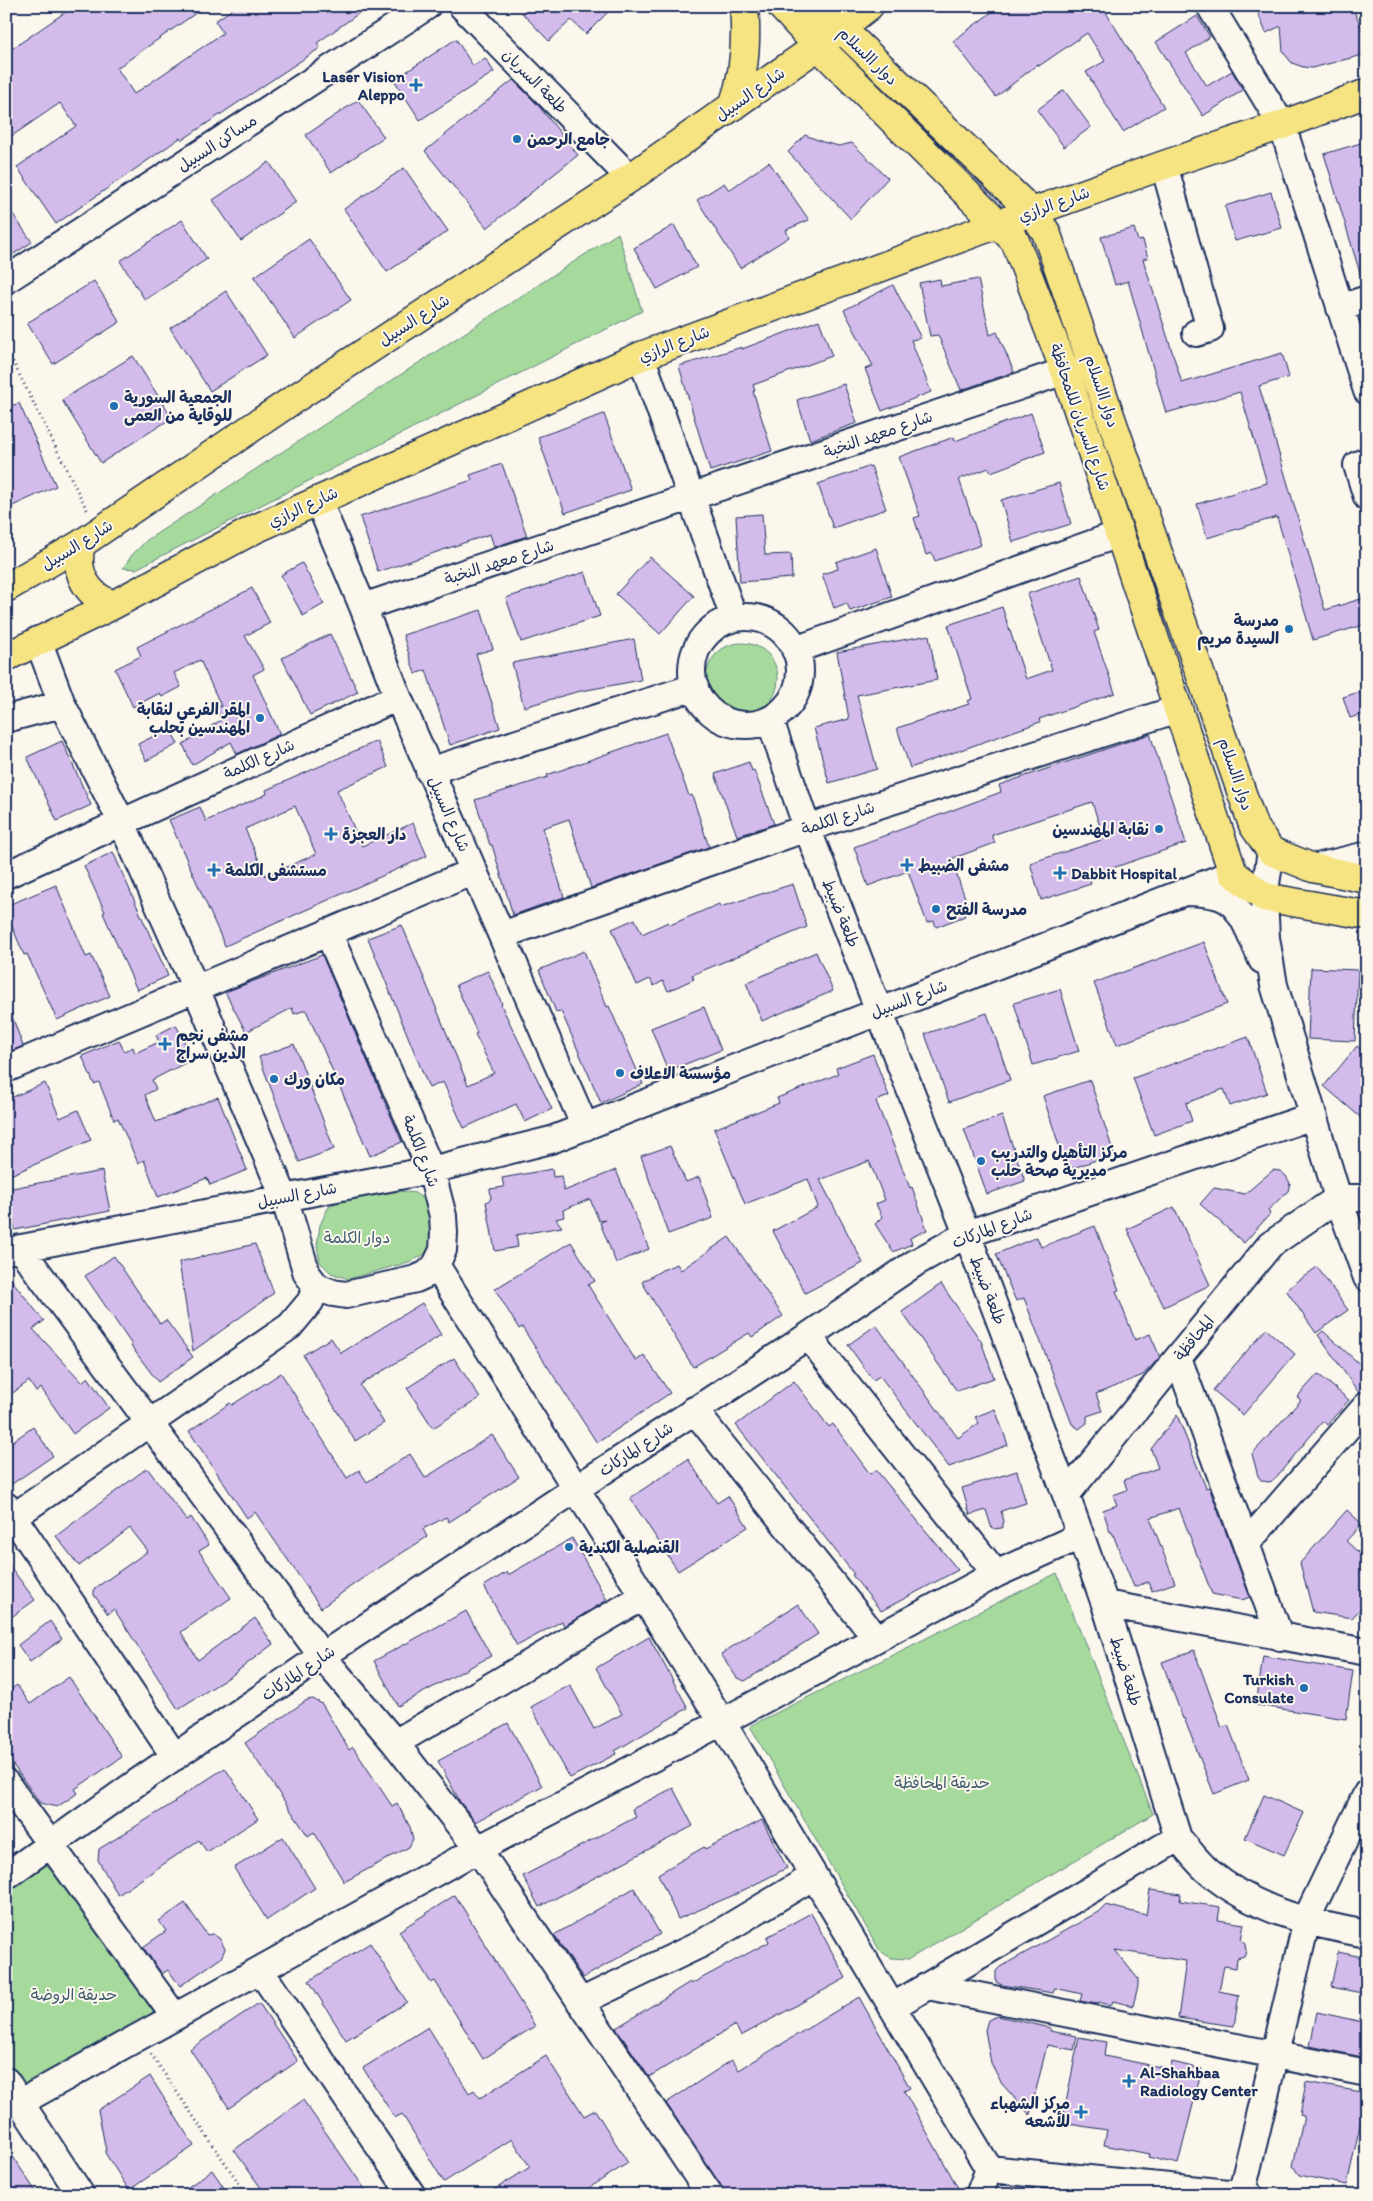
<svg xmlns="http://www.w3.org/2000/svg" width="1373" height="2201" font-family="Itim,'Playpen Sans Arabic',sans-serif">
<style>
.green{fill:#a6da9d;stroke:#60847e}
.building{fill:#d3bbeb;stroke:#1b2f5e;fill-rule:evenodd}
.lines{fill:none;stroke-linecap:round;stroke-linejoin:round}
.minor-casing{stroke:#1b2f5e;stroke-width:30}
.major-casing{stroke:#1b2f5e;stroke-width:31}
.path{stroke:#1b2f5e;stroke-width:3;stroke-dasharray:1 4;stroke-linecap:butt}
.minor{stroke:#fbf7ec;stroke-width:26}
.major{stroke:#f6e381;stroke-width:28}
.poi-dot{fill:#1f6fb2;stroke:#fbf7ec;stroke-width:2}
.labels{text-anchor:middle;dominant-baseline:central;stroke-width:4;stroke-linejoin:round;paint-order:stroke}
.street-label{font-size:16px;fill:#1b2f5e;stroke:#fbf7ec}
.poi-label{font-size:16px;font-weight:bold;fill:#1b2f5e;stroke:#fbf7ec;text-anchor:start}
.park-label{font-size:16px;fill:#3e5a6e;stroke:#fbf7ec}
</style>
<rect width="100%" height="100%" fill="#fbf7ec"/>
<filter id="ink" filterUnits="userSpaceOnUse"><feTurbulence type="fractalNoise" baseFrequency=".02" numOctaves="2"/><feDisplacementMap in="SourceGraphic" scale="10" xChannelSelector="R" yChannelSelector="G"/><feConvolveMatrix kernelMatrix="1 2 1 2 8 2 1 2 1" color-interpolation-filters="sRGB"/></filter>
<g filter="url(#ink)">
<path class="green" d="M618 233 642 311 136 569 123 568 132 555 147 540Z
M706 679a36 36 0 1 1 72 0a36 36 0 1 1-72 0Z
M400 1191 415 1193 429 1203 437 1231 425 1254 412 1261 349 1279 331 1273 320 1262 317 1245 320 1225 328 1208 338 1201Z
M1057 1573 1153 1814 909 1959 891 1958 880 1951 750 1726Z
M50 1846 175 2017 21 2102 6 2081V1877Z"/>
<path class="building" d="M74 6H206L117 68 134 94 223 33 215 21 237 6H369L317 43 320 48 182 140 180 138 56 224 17 167 76 126 60 103 6 140V53Z
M530 6H614L586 34 571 20 549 41 522 13Z
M1000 6H1102L1164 107 1123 132 1086 72 1105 61 1087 33 1039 66 1038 64 996 97 953 41Z
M1255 6H1352L1367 41V49L1363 55 1312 68 1303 67 1292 63 1283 52 1281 26 1266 33Z
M1197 16 1210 37 1186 53 1207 86 1232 71 1243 90 1203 116 1156 42Z
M456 39 473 66 485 58 494 72 420 120 394 80Z
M513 80 537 104 578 155 487 228 425 151Z
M1064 90 1091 127 1064 147 1037 110Z
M358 100 384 137 331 173 306 135Z
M805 135 823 142 839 146 852 143 888 178 851 219 788 152Z
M1364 142 1367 152V283H1363L1324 154Z
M269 162 296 202 241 241 213 200Z
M769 162 809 220 786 230 789 237 740 268 697 200 724 183 729 190Z
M404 168 448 231 387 272 344 209Z
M1271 192 1282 228 1235 241 1225 206Z
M6 204 32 242 6 259Z
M182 220 207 259 145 300 120 261Z
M674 225 697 267 657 289 634 248Z
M1134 228 1138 241 1143 240 1148 258 1143 259 1182 383 1282 353 1289 377 1259 386 1325 610 1367 597V624L1313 640 1277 517 1207 538 1197 504 1267 483 1240 392 1166 413 1128 281 1115 285 1101 237Z
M309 239 351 300 295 338 254 277Z
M940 279 941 286 978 279 990 335 997 332 1014 372 961 390 938 335 930 336 919 283Z
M94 281 120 322 53 364 27 323Z
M893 285 921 338 911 340 931 392 882 411 865 369 873 366 844 310Z
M226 291 267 355 210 391 170 328Z
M819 320 832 356 753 385 755 391H753L772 451 710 471 679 366 742 347V349Z
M133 356 172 418 101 463 62 400Z
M844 384 857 423 810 440 797 400Z
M19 403 56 486 6 509V408Z
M1031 413 1045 452 991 472 989 468 959 479 981 545 935 561 932 553 926 555 914 518 920 516 899 457 954 437 955 441Z
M604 414 631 490 565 513 538 437Z
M502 464 527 536 494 547 490 534 378 572 360 517 472 480 470 475Z
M871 466 886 509 833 528 818 484Z
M1059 483 1071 524 1013 542 1001 500Z
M762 514 765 555 791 554 792 578 740 582 736 516Z
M876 548 892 597 850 611 847 603 834 608 822 574 838 569 836 562Z
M650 557 694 596 660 634 616 594Z
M302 563 324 604 303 616 281 575Z
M585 572 600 616 521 642 506 598Z
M1081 576 1099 630 1094 632 1115 693 1039 719 1040 722 910 768 897 728 969 704 967 701 972 699 948 625 1002 607 1026 679 1052 670 1027 594Z
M252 588 270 623 245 636 264 669 253 675 280 734 237 754 231 742 192 765 183 744 221 720 216 709 221 706 200 660 174 673 181 687 162 697 160 693 133 707 115 669 141 656 137 647Z
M481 610 493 649 476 654 500 728 450 745 426 670 415 674 403 635Z
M330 634 358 692 310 715 282 658Z
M929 635 937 680 857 695 877 769 829 783 814 728 849 719 837 652Z
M634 639 641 680 576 692 524 707 512 663Z
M1359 692 1366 713 1350 718 1343 697Z
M170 728 178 744 146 761 138 744Z
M666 733 689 796 692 795 709 847 591 888 569 819 543 828 564 897 513 915 492 845H490L475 800 548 777 547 775Z
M1150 734 1186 843 1089 876 1091 884 1041 900 1030 863 1104 839 1092 802 992 835 995 843 951 859 968 906 962 908 965 916 936 927 934 921 927 923 908 871 868 886 854 847 1001 792 999 785Z
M62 741 91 805 57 821 27 757Z
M377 741 388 767 337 790 362 846 413 823 427 856 225 946 169 820 200 807 206 821 267 794 266 790ZM295 806 316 854 266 876 245 829Z
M749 762 752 771 754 770 774 824 737 836 715 774Z
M113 852 168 976 137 990 103 913 105 912 84 866Z
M793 884 807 927 692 975 694 979 668 991 663 981 654 986 650 979 637 985 612 929 635 919 642 934 668 922 670 925 719 904 720 907Z
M56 885 86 957 91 955 110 996 57 1020 27 954 24 955 6 912V906Z
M402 925 468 1085 494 1073 475 1034 477 1033 456 985 488 971 502 1004 501 1005 552 1109 525 1122 516 1104 464 1128 443 1082 429 1088 368 938Z
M1204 942 1227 1004 1117 1045 1094 983Z
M584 951 607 1007 609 1006 643 1084 601 1103 561 1011 556 1012 539 970Z
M816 952 833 991 762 1021 746 983Z
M322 955 402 1142 370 1156 306 1010 294 1014 292 1008 246 1032 225 992Z
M1311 968 1358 970 1355 1041 1308 1039Z
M1060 989 1079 1051 1033 1065 1014 1003Z
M6 1005H8L23 1046 6 1053Z
M704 1007 721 1050 668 1071 651 1028Z
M987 1013 1010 1080 949 1102 925 1034Z
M176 1025 193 1059 152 1080 156 1089 145 1095 156 1122 218 1097 247 1170 210 1185 207 1178 158 1197 144 1160 138 1163 118 1118 114 1120 99 1082 94 1084 82 1056 119 1040 124 1051 133 1047 135 1053 159 1042 156 1035Z
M1248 1037 1267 1093 1230 1106 1224 1089 1186 1103 1192 1121 1154 1135 1133 1078Z
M294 1044 334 1149 299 1162 259 1057Z
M1357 1046 1367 1054V1123L1324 1086Z
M873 1054 889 1096 876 1101 910 1188 912 1187 927 1230 910 1238 912 1244 893 1252 875 1224 882 1217 876 1204 885 1200 869 1161 820 1180 863 1263 805 1293 773 1231 818 1207 808 1179 745 1204 714 1129 779 1103 777 1098 838 1074 836 1068Z
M1090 1080 1114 1154 1067 1170 1043 1096Z
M45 1083 60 1118 78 1110 91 1140 6 1177V1100Z
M1002 1116 1025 1181 987 1194 964 1129Z
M670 1146 686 1182 699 1177 713 1218 668 1234 641 1156Z
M552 1169 553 1177 561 1176 564 1191 616 1170 649 1249 616 1263 600 1223 605 1220 599 1221 590 1199 563 1210 564 1217 556 1219 562 1227 516 1235 518 1247 495 1251 486 1202 491 1199 490 1189 504 1187 502 1178Z
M1273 1170 1280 1171 1286 1176 1290 1183 1288 1191 1268 1210 1270 1214 1244 1243 1200 1204 1214 1188 1245 1194Z
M102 1171 110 1211 15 1230 7 1189Z
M1174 1207 1210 1285 1164 1307 1127 1229Z
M1095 1226 1119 1290 1116 1291 1135 1340 1150 1334 1160 1357 1143 1375 1096 1394 1102 1411 1087 1416V1423L1079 1429 1072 1424 1024 1298 1016 1301 996 1254 1037 1237 1041 1247Z
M729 1237 783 1316 752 1337 749 1333 693 1367 642 1282 662 1270 677 1264 681 1270Z
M571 1242 595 1281 588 1285 636 1361 644 1355 670 1393 597 1443 522 1327 519 1329 495 1289Z
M255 1244 274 1293 193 1351 179 1262Z
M114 1256 160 1324 166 1320 193 1357 158 1382 131 1346 132 1345 85 1276Z
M1317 1267 1348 1310 1316 1333 1286 1290Z
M6 1273 44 1321 33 1329 82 1382 88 1377 109 1408 73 1434 41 1388 36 1392 29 1381 6 1398Z
M941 1284 981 1341 994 1378 957 1391 902 1312Z
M422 1303 441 1335 360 1385 384 1423 355 1441 303 1355 331 1338 341 1353Z
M876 1325 958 1438 979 1423 975 1417 995 1409 1008 1445 949 1467 880 1376 873 1380 848 1345Z
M1266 1329 1295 1354 1243 1415 1213 1390Z
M1323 1331 1364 1368V1391L1359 1393 1318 1335Z
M454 1358 480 1398 433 1428 407 1388Z
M281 1373 347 1478 359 1470 367 1482 410 1454 425 1478 492 1435 519 1477 449 1522 446 1517 423 1529 427 1537 357 1582 321 1608 255 1512 247 1518 189 1431 230 1403 232 1405Z
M1318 1374 1349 1400 1327 1425 1323 1421 1273 1481 1267 1482 1261 1480 1258 1476 1252 1454 1301 1400 1297 1397Z
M794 1381 829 1427 833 1424 870 1474 876 1470 958 1570 881 1611 852 1575 854 1574 736 1425Z
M1177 1415 1206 1488 1209 1487 1250 1597 1242 1600 1212 1594 1179 1508 1150 1518 1175 1583 1152 1591 1148 1582 1134 1587 1112 1532H1110L1103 1510 1117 1505 1113 1495 1127 1490 1124 1480 1158 1468 1151 1449Z
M33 1427 53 1456 6 1488V1446Z
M688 1459 717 1503 728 1496 748 1527 678 1571 630 1498Z
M147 1468 187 1520 191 1517 209 1545 199 1551 231 1598 181 1632 198 1660 255 1618 273 1644 231 1676 178 1709 114 1609 108 1614 94 1595V1589L148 1551 130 1528 79 1566 56 1536Z
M1017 1471 1026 1503 1001 1511 1004 1521 1002 1528 992 1529 986 1510 970 1515 962 1488Z
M1347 1510 1362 1524 1346 1541 1367 1560V1602L1352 1618 1313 1612 1300 1563Z
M572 1538 607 1600 564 1626 562 1621 517 1646 484 1586 507 1572 508 1575Z
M6 1561 35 1600 6 1621Z
M798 1604 818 1634 745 1681 737 1678 721 1654Z
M466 1611 491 1656 398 1706 374 1661Z
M50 1621 62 1639 30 1662 18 1645Z
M649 1637 688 1708 615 1751 616 1754 570 1778 531 1707 570 1685 594 1729 622 1714 596 1668Z
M1194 1650 1222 1728 1228 1725 1249 1780 1214 1794 1184 1718 1183 1719 1162 1662Z
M1263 1656 1353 1671 1346 1719 1256 1705Z
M69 1677 122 1757 75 1789 78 1793 57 1807 40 1803 6 1755V1693L17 1685 30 1704Z
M313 1699 322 1704 349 1750 353 1747 392 1806 397 1803 410 1827 413 1839 409 1847 344 1882 314 1832 308 1836 245 1743 307 1700Z
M508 1723 542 1786 476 1822 460 1802 438 1761Z
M225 1768 258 1819 207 1852 199 1840 118 1895 98 1860 99 1849 175 1802 174 1801Z
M673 1788 693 1826 539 1907 523 1876 636 1817 632 1809Z
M1264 1795 1304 1813 1284 1855 1245 1838Z
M762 1820 787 1868 734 1895 678 1919 658 1874 704 1847 705 1849Z
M283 1837 315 1888 267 1920 234 1868Z
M634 1888 660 1934 583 1978 554 1935Z
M1150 1890 1181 1894 1180 1901 1220 1907 1218 1920 1244 1924 1241 1940 1245 1943 1246 1951 1244 1956 1237 1958 1236 1968 1224 1966 1219 1991 1239 1995 1234 2026 1178 2018 1186 1961 1115 1950 1138 1979V1986L1133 2006 1113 2001 1111 2006 1099 2002 1097 2004 1080 2001 1082 1994 1055 1988 1053 1993 1002 1985 996 1982V1971L1000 1967 1098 1912 1105 1905 1146 1915Z
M455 1895 535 2026 483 2059 435 1981 431 1983 399 1931Z
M185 1903 207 1935 213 1934 220 1939 225 1949 221 1958 180 1986 168 1970 162 1974 143 1947 166 1931 159 1921Z
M811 1913 846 1978 741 2036 735 2025 649 2077 616 2028 690 1982 691 1984 769 1942 767 1937Z
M370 1943 407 2002 346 2040 309 1981Z
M1338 1952 1367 1958V1994L1331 1987Z
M859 1997 910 2088 904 2091 962 2195H725L722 2187 666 2103 732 2060 739 2070Z
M259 2003 298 2061 229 2108 190 2049Z
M1317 2012 1367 2023V2058L1310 2046Z
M998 2016 1051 2028 1050 2031 1077 2036 1074 2050 1047 2045 1030 2115 1002 2084 991 2063 985 2030 988 2020Z
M428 2027 469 2093 474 2090 480 2098 546 2056 584 2116 595 2110 628 2163 578 2195H486L530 2167 512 2139 444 2182 402 2114 395 2118 363 2068Z
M1079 2037 1106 2042 1104 2056 1170 2069 1172 2062 1202 2069 1178 2164 1148 2157 1149 2154 1104 2145 1107 2130 1062 2123Z
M150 2076 194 2146 129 2190 107 2156 98 2110Z
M1306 2082 1367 2093 1347 2185 1299 2175 1293 2166 1304 2116 1300 2115Z
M303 2100 331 2140 369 2195H266L234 2150Z
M6 2146 38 2195H6Z
M212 2170 229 2195H177Z"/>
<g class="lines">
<g class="minor-casing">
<path id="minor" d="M462 6 630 178
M1210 6 1282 125 1367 391
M1164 165 1210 329 1196 333
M6 280 427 6
M1340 308 1367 299
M641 356 734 618
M1367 461 1357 465 1367 497
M318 500 363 607 398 697 585 1127
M363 607 1065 371
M692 671a54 54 0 1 1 108 0a54 54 0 1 1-108 0Z
M38 640 62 704 121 821 196 989 284 1197 307 1274 317 1287 333 1293 346 1295 416 1279 427 1274 436 1265 443 1250 444 1233 443 1216 431 1170 328 932
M795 650 1119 534
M6 719 62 704
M770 720 807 828 967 1234 1066 1495 1105 1604 1178 1838
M429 771 695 687
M1271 851 1264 897 1266 938 1274 985 1338 1198 1367 1278
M1313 868 1367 855
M6 875 398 697
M1188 892C1201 893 1215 893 1226 899 1243 909 1254 943 1262 960
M502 935 807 828 1178 709
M6 1069 474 871
M20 1248 322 1656 395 1743 478 1849 710 2195
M6 1251 431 1170 551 1140 1233 873
M436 1265 722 1722 989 2169
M808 1336 996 1574
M1178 1358 1280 1637
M694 1410 876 1638
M1066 1495 1270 1245 1338 1198H1367
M6 1506 175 1757
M6 1522 290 1326 310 1302 317 1287
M1246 1544 1367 1405
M1105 1604 1367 1652
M395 1743 644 1596
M6 1783 175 2017
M6 1876 139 1781 322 1656 808 1336 915 1263 967 1234 1313 1116
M260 1970 412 2195
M928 1986 1367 2073
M580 2002 701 1944 814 1876
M892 2007 1178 1838C1188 1849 1198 1863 1209 1872 1254 1910 1311 1924 1367 1934
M6 2081 81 2195
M21 2102 478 1849 722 1722 996 1574 1080 1536
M979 2195 989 2169 1249 2195
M1241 2195 1305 1928V1922L1367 1793"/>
</g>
<g class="major-casing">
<path id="major" d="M781 6 818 46 1015 241 1065 371 1233 873 1264 897 1367 915
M818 6 1032 212 1046 232 1253 825 1271 851 1313 868 1367 879
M733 106C745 74 747 41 744 6
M81 544C74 572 86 595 113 605
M6 588 81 544 294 399 630 178 818 46 869 6
M6 657 113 605 255 529 641 356 998 224 1164 165 1282 125 1367 93"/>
</g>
<path class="path" d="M6 348 88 512
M151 2054 247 2195"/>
<use href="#minor" class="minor"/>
<use href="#major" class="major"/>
</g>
</g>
<g class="poi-dot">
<path d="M413.5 77.5h5v5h5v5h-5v5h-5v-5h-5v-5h5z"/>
<circle cx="517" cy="139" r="5"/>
<circle cx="114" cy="406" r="5"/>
<circle cx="1289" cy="629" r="5"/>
<circle cx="260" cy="718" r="5"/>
<circle cx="1159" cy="829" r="5"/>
<path d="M328.5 826.5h5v5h5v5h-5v5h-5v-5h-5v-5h5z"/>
<path d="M904.5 857.5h5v5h5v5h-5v5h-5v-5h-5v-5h5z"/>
<path d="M211.5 862.5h5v5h5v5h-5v5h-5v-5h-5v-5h5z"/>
<path d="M1057.5 865.5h5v5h5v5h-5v5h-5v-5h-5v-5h5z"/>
<circle cx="936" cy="909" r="5"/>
<path d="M162.5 1036.5h5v5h5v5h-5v5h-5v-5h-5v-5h5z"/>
<circle cx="620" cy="1073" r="5"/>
<circle cx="274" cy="1079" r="5"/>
<circle cx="981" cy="1161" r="5"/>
<circle cx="569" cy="1547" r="5"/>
<circle cx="1304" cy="1688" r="5"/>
<path d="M1126.5 2073.5h5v5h5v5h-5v5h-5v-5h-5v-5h5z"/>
<path d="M1078.5 2104.5h5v5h5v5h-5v5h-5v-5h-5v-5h5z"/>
</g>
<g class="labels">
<g class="street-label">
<text transform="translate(868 56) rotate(44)">دوار االسلام</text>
<text transform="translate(535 81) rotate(45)">طلعة السريان</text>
<text transform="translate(750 94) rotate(-35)">شارع السبيل</text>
<text transform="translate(217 143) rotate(-33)">مساكن السبيل</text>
<text transform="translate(1054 204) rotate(-20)">شارع الرازي</text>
<text transform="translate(414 320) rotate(-33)">شارع السبيل</text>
<text transform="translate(674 344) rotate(-21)">شارع الرازي</text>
<text transform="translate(1102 391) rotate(71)">دوار االسلام</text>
<text transform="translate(1080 417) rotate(71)">شارع السريان لللمحافظة</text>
<text transform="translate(878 434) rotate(-19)">شارع معهد النخبة</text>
<text transform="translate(303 507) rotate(-25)">شارع الرازي</text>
<text transform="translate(77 545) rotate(-32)">شارع السبيل</text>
<text transform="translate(499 562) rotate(-18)">شارع معهد النخبة</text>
<text transform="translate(259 759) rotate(-24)">شارع الكلمة</text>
<text transform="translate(1236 774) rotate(71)">دوار االسلام</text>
<text transform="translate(449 814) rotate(66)">شارع السبيل</text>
<text transform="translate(838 818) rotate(-18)">شارع الكلمة</text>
<text transform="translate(841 913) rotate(68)">طلعة ضبيط</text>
<text transform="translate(909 999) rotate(-21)">شارع السبيل</text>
<text transform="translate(421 1151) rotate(69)">شارع الكلمة</text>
<text transform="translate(297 1195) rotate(-11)">شارع السبيل</text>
<text transform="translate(992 1228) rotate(-21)">شارع الماركات</text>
<text transform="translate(988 1290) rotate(69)">طلعة ضبيط</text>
<text transform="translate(1194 1338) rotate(-51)">المحافظة</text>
<text transform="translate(636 1449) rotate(-33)">شارع الماركات</text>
<text transform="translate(1126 1671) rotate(73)">طلعة ضبيط</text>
<text transform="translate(298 1673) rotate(-34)">شارع الماركات</text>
</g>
<g class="poi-label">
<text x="405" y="76" text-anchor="end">Laser Vision<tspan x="405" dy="18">Aleppo</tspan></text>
<text x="527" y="139">جامع الرحمن</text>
<text x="124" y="397">الجمعية السورية<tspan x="124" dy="18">للوقاية من العمى</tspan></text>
<text x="1279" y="620" text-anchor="end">مدرسة<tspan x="1279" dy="18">السيدة مريم</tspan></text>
<text x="250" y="709" text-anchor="end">المقر الفرعي لنقابة<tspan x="250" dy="18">المهندسين بحلب</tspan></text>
<text x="1149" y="829" text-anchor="end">نقابة المهندسين</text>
<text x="342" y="834">دار العجزة</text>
<text x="918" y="865">مشفى الضبيط</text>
<text x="225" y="870">مستشفى الكلمة</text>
<text x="1071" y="873">Dabbit Hospital</text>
<text x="946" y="909">مدرسة الفتح</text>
<text x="176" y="1035">مشفى نجم<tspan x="176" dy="18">الدين سراج</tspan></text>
<text x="630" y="1073">مؤسسة الاعلاف</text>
<text x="284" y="1079">مكان ورك</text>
<text x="991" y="1152">مركز التأهيل والتدريب<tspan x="991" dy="18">مديرية صحة حلب</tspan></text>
<text x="579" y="1547">القنصلية الكندية</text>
<text x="1294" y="1679" text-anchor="end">Turkish<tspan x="1294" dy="18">Consulate</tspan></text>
<text x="1140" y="2072">Al-Shahbaa<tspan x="1140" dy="18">Radiology Center</tspan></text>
<text x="1070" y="2103" text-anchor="end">مركز الشهباء<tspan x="1070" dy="18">للأشعه</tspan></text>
</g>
<g class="park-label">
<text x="357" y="1237">دوار الكلمة</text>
<text x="942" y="1782">حديقة المحافظة</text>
<text x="74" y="1994">حديقة الروضة</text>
</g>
</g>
<rect width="1373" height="2201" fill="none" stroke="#fbf7ec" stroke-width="25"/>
<rect x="12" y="12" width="1348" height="2176" fill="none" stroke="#1b2f5e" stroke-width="2" filter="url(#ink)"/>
</svg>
